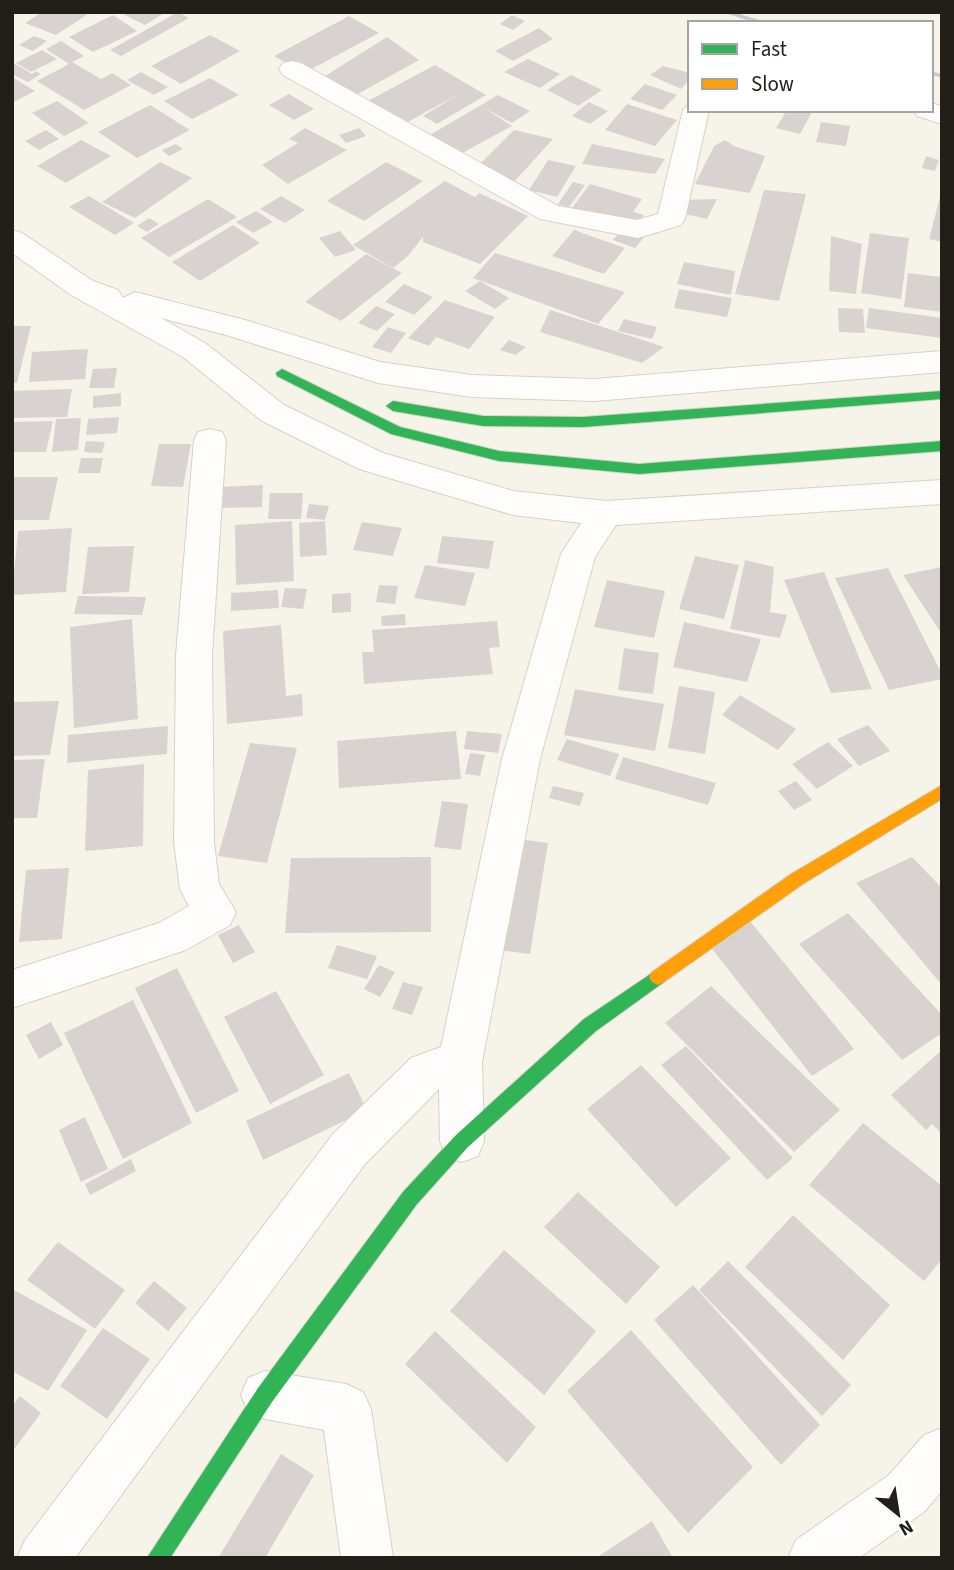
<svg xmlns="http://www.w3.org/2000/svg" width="954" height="1570" font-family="'Source Sans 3',sans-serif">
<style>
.building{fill:#d8d3d0}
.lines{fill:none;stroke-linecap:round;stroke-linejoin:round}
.street-casing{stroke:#d4d2c9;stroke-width:2}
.fast-casing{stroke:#d4d2c9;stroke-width:2}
.slow-casing{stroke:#d4d2c9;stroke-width:2}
.street{fill:#fefdfc;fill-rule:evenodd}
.fast{fill:#30b455;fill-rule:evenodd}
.slow{fill:#ff9f0a;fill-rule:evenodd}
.rail{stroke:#cccbc8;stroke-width:3.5}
</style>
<rect width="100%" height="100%" fill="#f6f4e8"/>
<path class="building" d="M42 12H91L56 35 25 23Z
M119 12H166L145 25Z
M178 12 189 18 121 56 110 50Z
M113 15 137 31 93 52 69 37Z
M512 15 525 21 513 30 500 24Z
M349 16 379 33 304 73 274 56Z
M539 28 553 39 513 61 495 51Z
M210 35 240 51 181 84 151 66Z
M34 36 47 41 33 51 19 45Z
M387 37 419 60 356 95 322 78Z
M61 41 84 56 72 62 101 79 112 73 131 85 84 110 37 81 69 64 46 49Z
M42 50 57 59 31 72 16 63Z
M528 59 560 74 540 88 504 72Z
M12 62 32 74 36 71 41 74 28 82 12 74Z
M435 65 486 95 437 124 423 116 459 94 402 125 366 102Z
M663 66 690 73V79L681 89 650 75Z
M141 72 168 87 154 95 127 80Z
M571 75 602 90 578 106 547 90Z
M12 77 35 91 12 103Z
M210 78 239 95 192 119 164 101Z
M645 84 677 95 662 110 630 99Z
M289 94 314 109 294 120 269 105Z
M498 95 530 111 512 123 484 108 512 126 453 158 423 139Z
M57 101 89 123 64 136 32 113Z
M589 102 608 111 590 124 572 116Z
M627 104 677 120 655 146 605 130Z
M150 105 190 130 137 158 98 132Z
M787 110 812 112 800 134 776 128Z
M821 122 850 126 846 146 816 142Z
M305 128 347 150 288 184 262 165 298 143 289 139Z
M359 128 366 136 346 143 339 135Z
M46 130 59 139 39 150 25 141Z
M514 130 553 139 514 182 474 170Z
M81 140 111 156 66 183 37 166Z
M725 140 734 146 765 156 750 193 695 184 714 146Z
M176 144 183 149 169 156 162 150Z
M592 144 665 159 655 174 582 164Z
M926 156 939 160 935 171 922 168Z
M548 160 576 166 557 197 529 190Z
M160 162 192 178 135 218 102 202Z
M386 162 423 181 364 221 327 201Z
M445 181 475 197 479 193 528 216 480 264 423 242V237L408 256 393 268 353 245Z
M573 182 585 185 569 207 558 204Z
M590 184 642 199 633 212 644 215 635 227 572 208Z
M764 190 806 194 779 301 735 294Z
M941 193 942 194V242L929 239Z
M89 196 134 223 115 235 69 207Z
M281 196 305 210 285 223 260 209Z
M208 199 237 217 169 257 141 238Z
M717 199 707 219 680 213V200Z
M256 211 273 222 253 233 236 222Z
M149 218 159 224 147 232 137 226Z
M233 225 260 243 200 281 172 262Z
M624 227 646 235 635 248 613 240Z
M574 230 625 248 604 274 552 256Z
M340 231 356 250 335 257 319 238Z
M870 233 909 238 901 299 861 293Z
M831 236 862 244 856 294 829 291Z
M495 253 625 292 598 324 473 278Z
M366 254 402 273 341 321 305 302Z
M684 262 735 271 731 295 677 284Z
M908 273 942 277V312L904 307Z
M480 281 509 298 495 309 465 291Z
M404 284 433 297 414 315 385 302Z
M679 289 732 298 727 317 674 308Z
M445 300 495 317 469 349 436 337 429 346 408 338Z
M376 306 395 314 377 331 358 323Z
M838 308 863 309 865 333 839 332Z
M869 308 942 318V338L866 328Z
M550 310 597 325 664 347 642 363 540 332Z
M624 319 657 327 652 339 618 331Z
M12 326H31L17 383H12Z
M388 327 406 333 391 353 372 347Z
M509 340 526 347 516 355 500 350Z
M88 349 85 379 29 382 32 352Z
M117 368 114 388H89L93 369Z
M72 389 67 417 12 418V391Z
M121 393V406L93 408V396Z
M119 417 117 433 86 435 88 419Z
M81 418 78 450 52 452 56 419Z
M53 421 46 452H12V422Z
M86 441 105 442 102 453 84 452Z
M159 444H191L183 487 151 486Z
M81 458H103L100 473H78Z
M12 477H58L49 520H12Z
M263 485 262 507 219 508 220 487Z
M270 493H303L301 519H268Z
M309 504 329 506 325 520 306 518Z
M292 521 294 581 236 585 235 525Z
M325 521 327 555 300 557 299 523Z
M362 522 402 528 393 556 353 550Z
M72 528 66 592 12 595 18 531Z
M442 536 494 541 489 569 437 563Z
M134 546 129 592 82 594 88 547Z
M695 556 739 565 724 619 679 609Z
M745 560 774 567 770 612 787 615 780 638 730 629Z
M425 565 475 573 465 606 414 598Z
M941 567 942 629 939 630 903 575Z
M888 568 942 674V679L889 690 835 578Z
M824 572 872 689 831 693 784 580Z
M607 580 665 591 654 638 594 627Z
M379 585 398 586 395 604 376 602Z
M285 588 307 589 303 609 281 607Z
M278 590 279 608 231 611V593Z
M351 593V612L332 613V594Z
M78 596 146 597 142 615 74 614Z
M405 614 406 625 382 626 381 616Z
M132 619 138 719 74 728 70 627Z
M497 621 500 647 489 648 493 674 364 684 362 652H374L372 630Z
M684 622 761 639 747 682 673 667Z
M281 625 286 696 302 694 303 716 227 724 223 631Z
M624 648 659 653 653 694 618 690Z
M679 686 715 692 705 754 668 748Z
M575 689 664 704 655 751 564 735Z
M740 695 796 729 778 750 722 715Z
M59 701 50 755 12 756V702Z
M868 725 890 751 859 766 837 739Z
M168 726 167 754 67 763 68 735Z
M456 731 461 779 339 788 337 741Z
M467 731 502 734 498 753 464 749Z
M567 739 619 754 610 776 557 760Z
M828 742 853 766 817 789 792 764Z
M250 743 297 748 267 863 218 856Z
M470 753 485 755 480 776 465 774Z
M623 757 716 783 708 805 615 779Z
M45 759 37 818H12V760Z
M144 764 143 846 85 851 88 770Z
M796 781 812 800 794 810 778 791Z
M553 786 584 793 580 806 549 798Z
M442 801 468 804 461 850 434 847Z
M518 839 548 843 530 954 499 950Z
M431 857V932L285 933 291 858Z
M912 857 942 888V985L856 883Z
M69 868 62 939 19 942 26 870Z
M848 913 942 1015V1033L902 1060 799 944Z
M750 921 854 1049 812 1076 709 945Z
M239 925 255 952 233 963 218 935Z
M337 945 377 956 367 979 328 968Z
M379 965 395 972 380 997 364 989Z
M177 968 239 1091 196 1113 135 988Z
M403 982 423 987 412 1015 392 1009Z
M711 986 840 1110 794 1152 665 1023Z
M276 991 324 1075 270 1104 224 1017Z
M133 1000 192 1123 123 1159 64 1033Z
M51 1022 63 1045 39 1059 26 1035Z
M686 1046 793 1158 767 1180 661 1065Z
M942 1050V1134L932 1124 926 1130 891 1095Z
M641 1065 731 1158 676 1207 587 1109Z
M349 1073 367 1110 263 1160 246 1121Z
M85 1117 108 1169 81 1182 59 1130Z
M863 1123 942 1186V1259L924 1281 809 1185Z
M131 1159 136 1171 90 1195 85 1184Z
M578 1192 660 1267 626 1304 544 1227Z
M793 1215 890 1305 843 1360 745 1267Z
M58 1242 125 1290 95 1329 27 1280Z
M504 1250 596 1331 544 1395 450 1311Z
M728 1261 851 1385 822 1416 699 1290Z
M154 1281 187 1308 168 1331 135 1303Z
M693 1285 820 1425 781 1465 654 1320Z
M12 1289 87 1330 48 1391 12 1371Z
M103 1328 150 1359 107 1419 60 1386Z
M631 1330 753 1467 688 1533 567 1391Z
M435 1331 536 1427 507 1463 405 1364Z
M20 1396 41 1413 15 1448 12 1446V1406Z
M281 1454 314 1475 265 1558H218Z
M652 1521 673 1558H596Z"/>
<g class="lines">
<g class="street-casing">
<path id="street" d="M292 61 301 63 558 206 637 220 658 214 683 110 690 103V110H709L685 219 681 225 638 238 540 219 283 75 279 69 283 63Z
M931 103 942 106V124L917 116 914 110H931Z
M12 230 22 233 93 281 118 290 123 298 135 292 245 320 380 362 472 375 594 379 942 351V372L594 401 472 397 378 383 226 335 161 318 205 343 284 405 383 453 513 491 606 501 942 480V504L616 525 595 557 540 759 482 1062 484 1141 478 1156 462 1162 446 1156 440 1141 439 1089 365 1164 75 1558H17L25 1540 333 1134 411 1058 441 1047 502 759 561 554 581 523 513 515 359 469 262 421 183 357 71 295 12 253Z
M210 429 222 432 226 440 212 655 214 842 219 884 236 912 230 925 186 950 12 1008V970L159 923 189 906 180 889 174 842 176 655 194 440 198 432Z
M265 1371 346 1384 363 1392 371 1409 393 1558H341L324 1430 265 1419 248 1412 241 1395 248 1378Z
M942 1428V1491L925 1511 859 1558H788L796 1540 889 1475 924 1435Z"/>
</g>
<g class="fast-casing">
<path id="fast" d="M282 369 400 427 499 451 639 464 942 441V451L639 474 499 461 391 434 277 376 276 373Z
M942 391V399L583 427 483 426 393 411 386 406 393 401 483 416 583 417Z
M658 969 664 972 667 977 664 982 596 1031 468 1147 417 1204 272 1402 170 1558H147L258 1388 403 1192 456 1135 584 1019Z"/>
</g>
<g class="slow-casing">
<path id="slow" d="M942 785V799L803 884 664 982 658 985 652 982 649 977 652 972 791 874Z"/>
</g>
<use href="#street" class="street"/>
<use href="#fast" class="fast"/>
<use href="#slow" class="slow"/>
<path class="rail" d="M727 12 763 23
M931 73 942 76"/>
</g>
<rect width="954" height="1570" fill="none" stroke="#211f17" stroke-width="28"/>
<rect x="688" y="21" width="245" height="91" fill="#ffffff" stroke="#a6a5a2" stroke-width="2"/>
<rect x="702" y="44" width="35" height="10" fill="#30b455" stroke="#a6a5a2" stroke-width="2"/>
<text x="751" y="56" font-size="21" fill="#211f17">Fast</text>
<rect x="702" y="79" width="35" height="10" fill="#ff9f0a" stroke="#a6a5a2" stroke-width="2"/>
<text x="751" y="91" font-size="21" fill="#211f17">Slow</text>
<g transform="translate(898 1514) rotate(150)" stroke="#ffffff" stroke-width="5" paint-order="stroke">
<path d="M0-5L12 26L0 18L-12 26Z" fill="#211f17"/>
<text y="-10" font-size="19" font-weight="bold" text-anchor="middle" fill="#211f17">N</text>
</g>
</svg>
